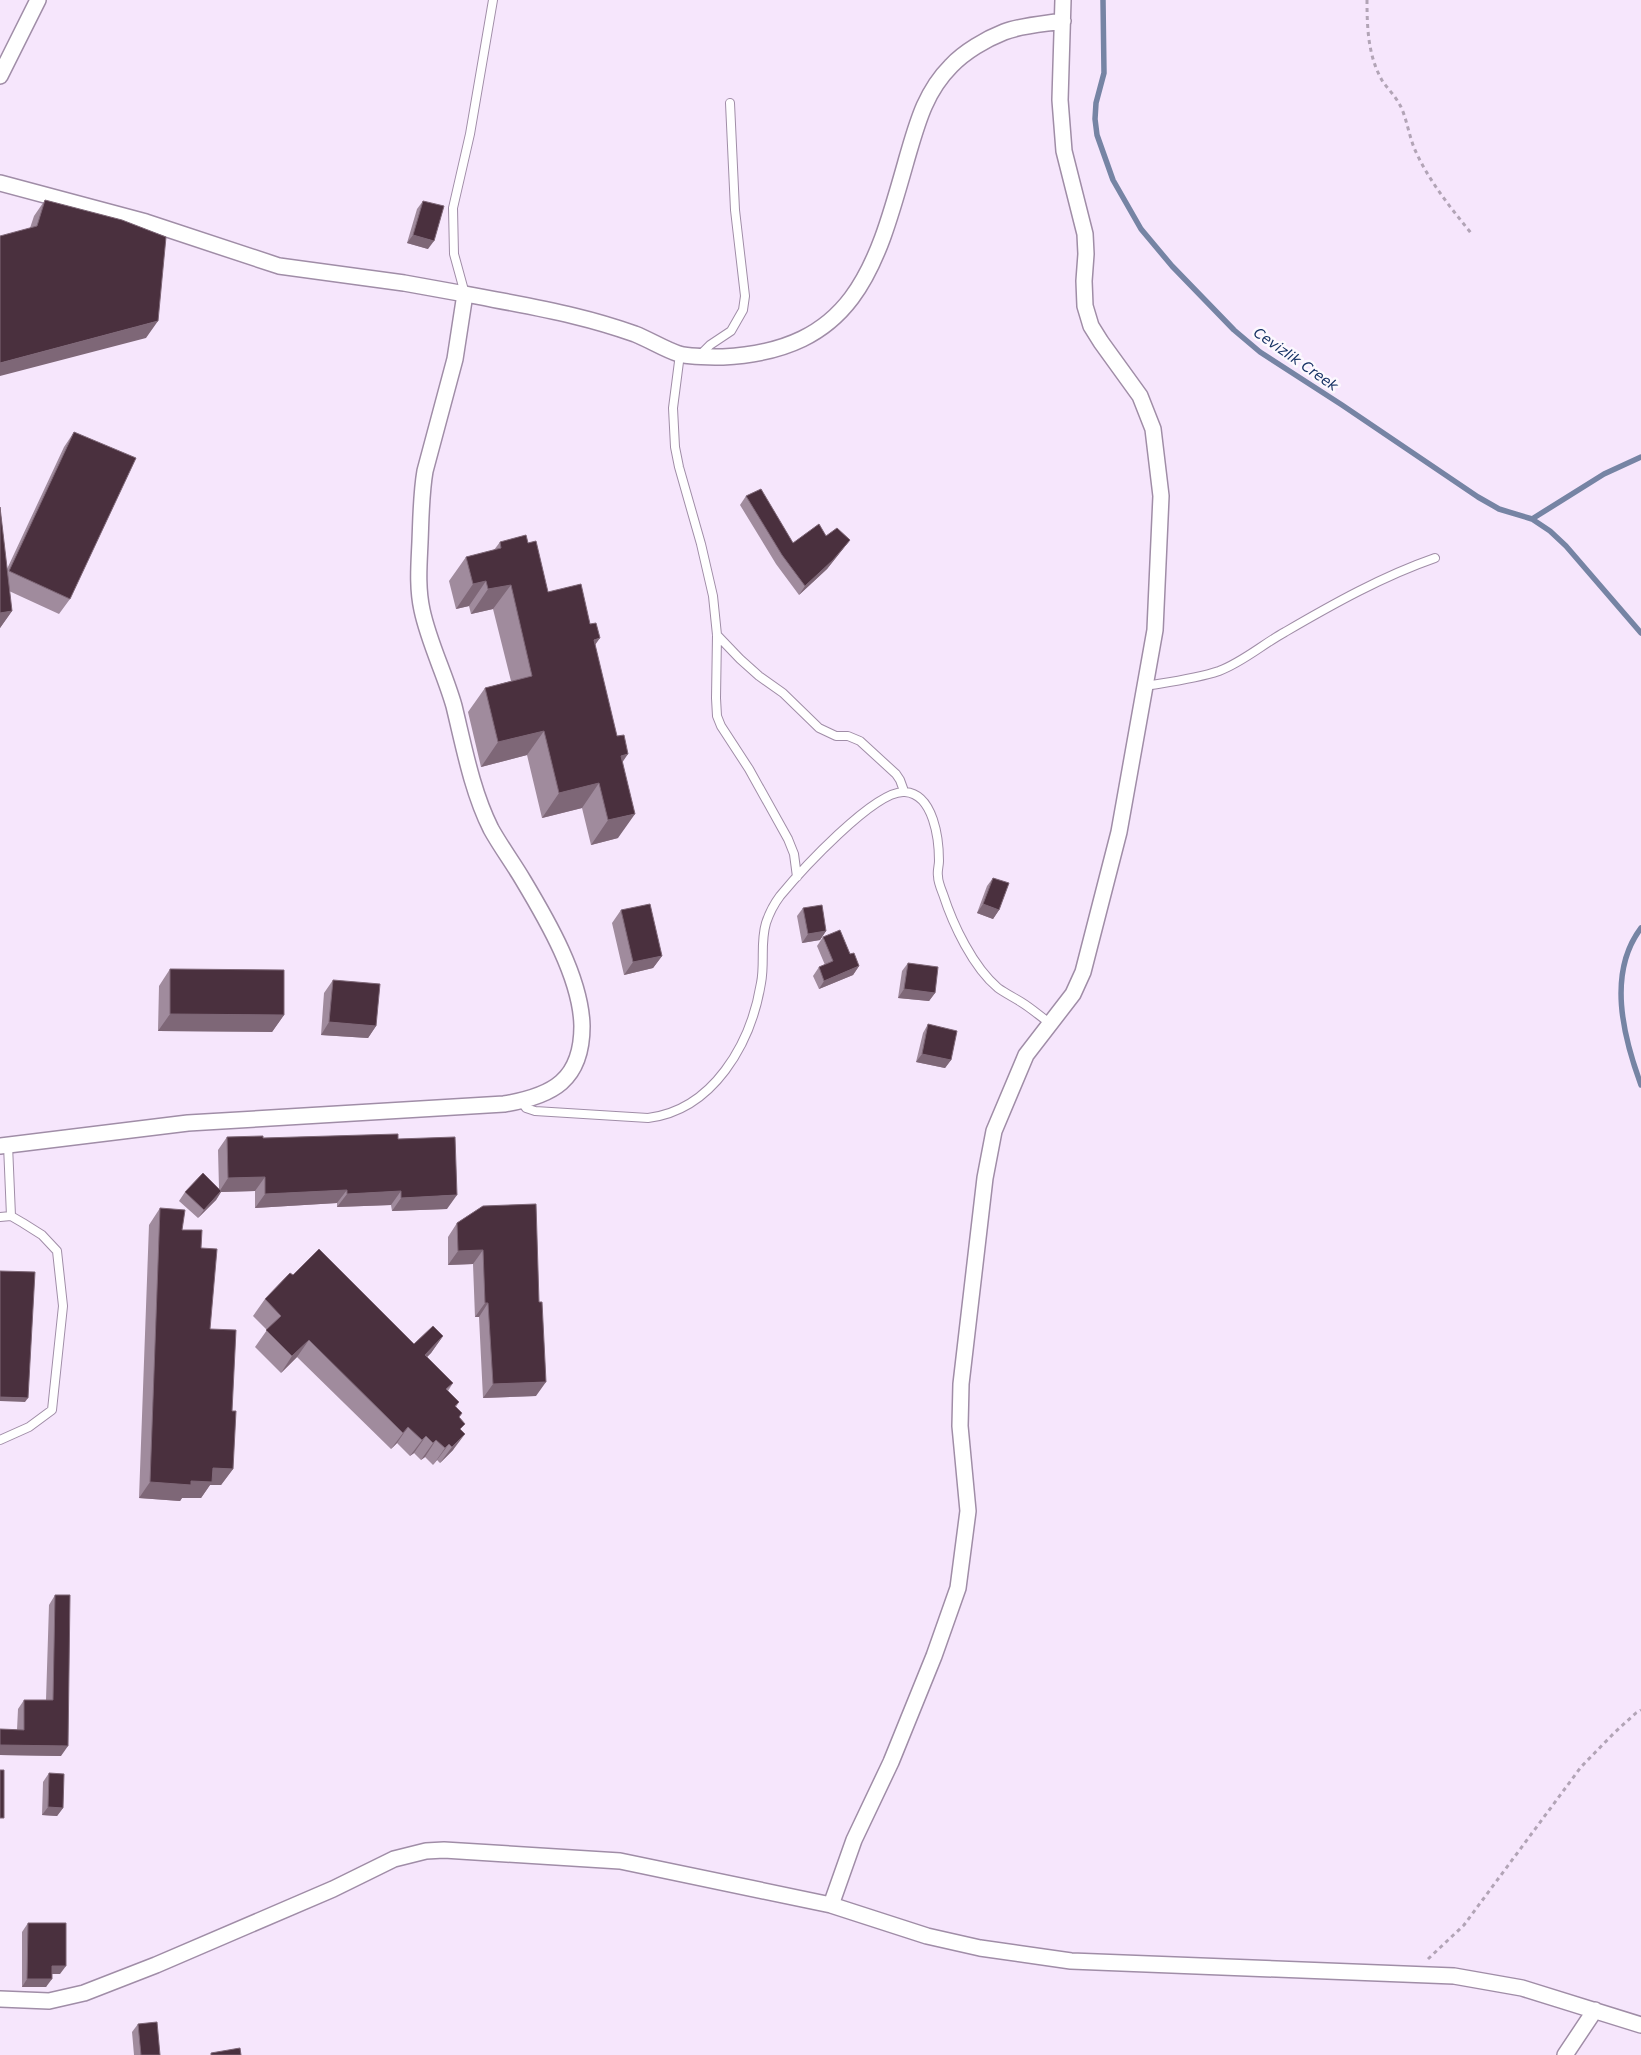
<svg xmlns="http://www.w3.org/2000/svg" width="1641" height="2055" font-family="'DejaVu Sans',sans-serif">
<style>
.lines{fill:none;stroke-linecap:round;stroke-linejoin:round}
.stream{stroke:#7684a4;stroke-width:5.5}
.lane-casing{stroke:#a08da7;stroke-width:10}
.street-casing{stroke:#a08da7;stroke-width:18}
.path{stroke:#b2a4b6;stroke-width:3;stroke-dasharray:4 4;stroke-linecap:butt}
.lane{stroke:#fff;stroke-width:8}
.street{stroke:#fff;stroke-width:15}
.wall{fill:#a08b9d}
.shaded-wall{fill:#7e6777}
.building{fill:#4a303e;stroke:#7e6777}
.labels{text-anchor:middle;dominant-baseline:central;stroke-width:5;stroke-linejoin:round;paint-order:stroke}
.water-label{font-size:14px;font-style:italic;fill:#143063;stroke:#fcf8fe}
</style>
<rect width="100%" height="100%" fill="#f6e6fc"/>
<g class="lines">
<path class="stream" d="M1103 0 1104 73 1096 103 1095 119 1097 135 1113 180 1141 229 1172 266 1234 330 1260 352 1342 405 1478 497 1499 509 1532 519 1550 531 1566 546 1641 633
M1532 519 1604 474 1641 457
M1641 928C1607 973 1623 1036 1641 1085"/>
<g class="lane-casing">
<path id="lane" d="M465 294 454 254 453 208 470 134 493 0
M680 354 673 408 675 447 679 467 701 544 713 596 717 635 716 698 717 716 721 726 749 769 788 839 794 854 797 877
M699 356 710 345 731 331 743 310 745 296 735 210 730 103
M717 635 740 659 759 676 783 693 819 728 836 736H848L860 741 896 774 900 780 904 791
M1145 686C1169 682 1195 679 1219 671 1243 662 1263 644 1285 632 1333 604 1383 576 1435 558
M521 1101 526 1108 535 1111 648 1118C713 1110 751 1044 761 983 765 963 760 943 766 923 769 914 774 904 780 896 799 873 875 789 905 792 934 794 939 840 939 861 939 866 937 871 938 876 938 882 941 889 943 894 953 925 973 967 998 988 1005 993 1013 997 1021 1002 1031 1008 1041 1017 1051 1024
M8 1145 11 1216
M0 1217 11 1216 23 1223 42 1235 57 1251 63 1306 52 1410 29 1427 0 1440"/>
</g>
<g class="street-casing">
<path id="street" d="M0 76 38 0
M0 183 146 222 279 266 404 283 465 294
M0 1146 188 1123 504 1104C553 1096 582 1080 582 1026 581 978 547 920 523 880 513 863 501 847 491 829 472 791 464 747 454 706 445 674 429 643 422 610 417 587 419 565 420 542 421 518 421 494 425 471L455 359 465 294C501 301 538 307 574 316 595 321 615 327 635 334 650 340 664 349 679 354 691 357 710 357 723 357 855 350 876 268 907 158 917 124 925 92 951 66 964 52 986 39 1004 32 1022 25 1044 24 1063 21
M831 1905 854 1840 891 1762 934 1656 958 1588 968 1511 960 1426 961 1384 985 1178 994 1131 1026 1055 1073 994 1083 972 1119 832 1155 630 1161 496 1153 429 1140 396 1101 342 1091 326 1085 306 1084 281 1086 254 1085 234 1064 151 1060 100 1063 0
M0 1999 49 2001 84 1993 156 1965 333 1889 394 1859 426 1851 444 1850 620 1861 831 1905 927 1936 980 1948 1071 1961 1454 1976 1522 1988 1641 2025
M1565 2055 1595 2010"/>
</g>
<path class="path" d="M1367 0C1367 28 1368 57 1383 82 1389 90 1396 97 1401 107 1407 120 1409 136 1415 150 1429 181 1450 207 1471 233
M1428 1959 1464 1925 1581 1767 1615 1732 1636 1713 1641 1710"/>
<use href="#lane" class="lane"/>
<use href="#street" class="street"/>
</g>
<path class="wall" d="M45 200 146 338 30 228 34 216Z
M423 201 428 249 407 243 417 209Z
M74 432 70 599 59 614 9 591 12 611 0 628V507L7 569 64 447Z
M746 496 793 543 826 536 850 540 827 569 799 595 776 564 740 505Z
M500 542 528 543 548 592 595 645 623 763 618 838 591 845 582 808 542 818 527 755 481 767 468 712 485 688 511 681 493 609 471 614 469 606 456 609 449 581 466 557 494 550Z
M993 878 999 910 993 919 977 913 987 886Z
M803 908 826 931 820 940 802 943 797 916Z
M621 910 662 956 653 968 624 975 612 923Z
M823 937 850 954 859 966 853 975 819 989 813 976 819 967 825 965 817 946Z
M908 963 935 993 929 1001 898 998 902 971Z
M170 969 284 1015 272 1032 158 1031 159 986Z
M333 980 376 1026 368 1038 321 1035 324 993Z
M928 1024 951 1060 945 1068 916 1062 923 1033Z
M227 1137 263 1138 398 1139 447 1209 392 1211 391 1205 337 1207V1203L255 1208V1191L221 1192 216 1200 198 1218 179 1201 185 1192 219 1188 218 1150Z
M483 1206 536 1396 483 1398 479 1317H475L473 1264 448 1265V1237L457 1223Z
M160 1208 201 1248 210 1329 232 1411 233 1469 221 1485H210L201 1498H182L180 1501 139 1498 149 1225Z
M293 1275 414 1344 443 1336 431 1353 427 1357 453 1383 448 1391 459 1402 456 1407 459 1418 461 1430 453 1450 440 1463 437 1460 433 1465 425 1457 421 1460 414 1453 410 1456 397 1443 391 1449 297 1357 281 1373 255 1347 267 1330 253 1316 265 1299Z
M55 1595 61 1756 0 1755V1729L17 1730 18 1709 24 1700H46L49 1605Z
M49 1773 63 1808 57 1816 42 1815 43 1782Z
M28 1923 60 1974H52L46 1987H22V1932Z
M138 2024 160 2055H134L132 2032Z"/>
<path class="shaded-wall" d="M413 235 434 241 428 249 407 243Z
M158 321 146 338 0 376V363Z
M850 540 827 569 799 595 805 586Z
M486 581 469 606 456 609 473 584Z
M511 585 493 609 471 614 488 589Z
M12 611 0 628V613Z
M600 638 583 662 594 640Z
M544 731 527 755 481 767 498 742Z
M628 754 611 779 621 756Z
M599 783 582 808 542 818 559 793Z
M635 814 618 838 591 845 608 820Z
M983 904 999 910 993 919 977 913Z
M826 931 820 940 802 943 808 934Z
M662 956 653 968 624 975 633 962Z
M859 966 853 975 819 989 824 981Z
M904 989 935 993 929 1001 898 998Z
M170 1014 284 1015 272 1032 158 1031Z
M329 1022 376 1026 368 1038 321 1035Z
M922 1054 951 1060 945 1068 916 1062Z
M265 1177 255 1191 221 1192 216 1200 198 1218 204 1210 219 1192 228 1178Z
M347 1190 337 1203 255 1208 265 1194Z
M401 1191 391 1205 337 1207 347 1194Z
M457 1195 447 1209 392 1211 401 1198Z
M483 1250 473 1264 448 1265 458 1251Z
M485 1303H488L479 1317H475Z
M443 1336 431 1353 413 1371 425 1355Z
M309 1340 297 1357 281 1373 292 1356Z
M546 1382 536 1396 483 1398 493 1384Z
M0 1397 28 1398 25 1402 0 1401Z
M408 1427 397 1443 391 1449 403 1433Z
M465 1434 453 1450 440 1463 452 1447Z
M426 1436 414 1453 410 1456 422 1440Z
M436 1440 425 1457 421 1460 433 1443Z
M449 1444 437 1460 433 1465 445 1448Z
M213 1468 233 1469 221 1485H210L201 1498H182L180 1501 139 1498 150 1482 191 1481Z
M0 1745 68 1746 61 1756 0 1755Z
M48 1807 63 1808 57 1816 42 1815Z
M52 1966H66L60 1974H47Z
M27 1979H52L46 1987H22Z"/>
<path class="building" d="M45 200 122 220 166 237 158 321 0 363V236L37 226Z
M423 201 444 206 434 241 413 235Z
M74 432 136 458 70 599 9 571Z
M761 489 793 543 819 524 826 536 837 528 850 540 833 560 805 586 782 555 746 496Z
M0 507 12 611 0 613Z
M526 535 528 543 536 541 548 592 581 584 590 624 596 623 600 638 594 640 617 736 624 735 628 754 621 756 635 814 608 820 599 783 559 793 544 731 498 742 485 688 532 676 511 585 488 589 486 581 473 584 466 557 501 548 500 542Z
M993 878 1009 883 999 910 983 904Z
M650 904 662 956 633 962 621 910Z
M822 905 826 931 808 934 803 908Z
M840 930 850 954 854 953 859 966 824 981 819 967 833 961 823 937Z
M908 963 938 967 935 993 904 989Z
M170 969 284 970V1015L170 1014Z
M333 980 380 984 376 1026 329 1022Z
M928 1024 957 1031 951 1060 922 1054Z
M398 1134V1139L455 1137 457 1195 401 1198V1191L347 1194V1190L265 1194V1177L228 1178 227 1137 263 1136V1138Z
M203 1173 221 1191 204 1210 185 1192Z
M536 1204 539 1302H542L546 1382 493 1384 488 1303H485L483 1250 458 1251 457 1223 483 1206Z
M160 1208 185 1210 182 1230H202L201 1248 217 1249 210 1329 236 1330 232 1411H236L233 1469 213 1468 212 1482 191 1481V1485L150 1482Z
M319 1249 414 1344 433 1326 443 1336 425 1355 453 1383 446 1389 459 1402 455 1406 462 1413 459 1417 465 1424 460 1429 465 1434 452 1447 449 1444 445 1448 436 1440 433 1443 426 1436 422 1440 408 1427 403 1433 309 1340 292 1356 266 1330 281 1316 265 1299 290 1273 293 1275Z
M0 1271 35 1272 28 1398 0 1397Z
M55 1595H70L68 1746 0 1745V1729L24 1730V1700H53Z
M0 1770H4V1818H0Z
M49 1773 64 1774 63 1808 48 1807Z
M28 1923H66V1966H52V1979H27Z
M157 2022 160 2055H141L138 2024Z
M240 2048 241 2055H211V2053Z"/>
<g class="labels">
<g class="water-label">
<text transform="translate(1296 359) rotate(35)">Cevizlik Creek</text>
</g>
</g>
</svg>
